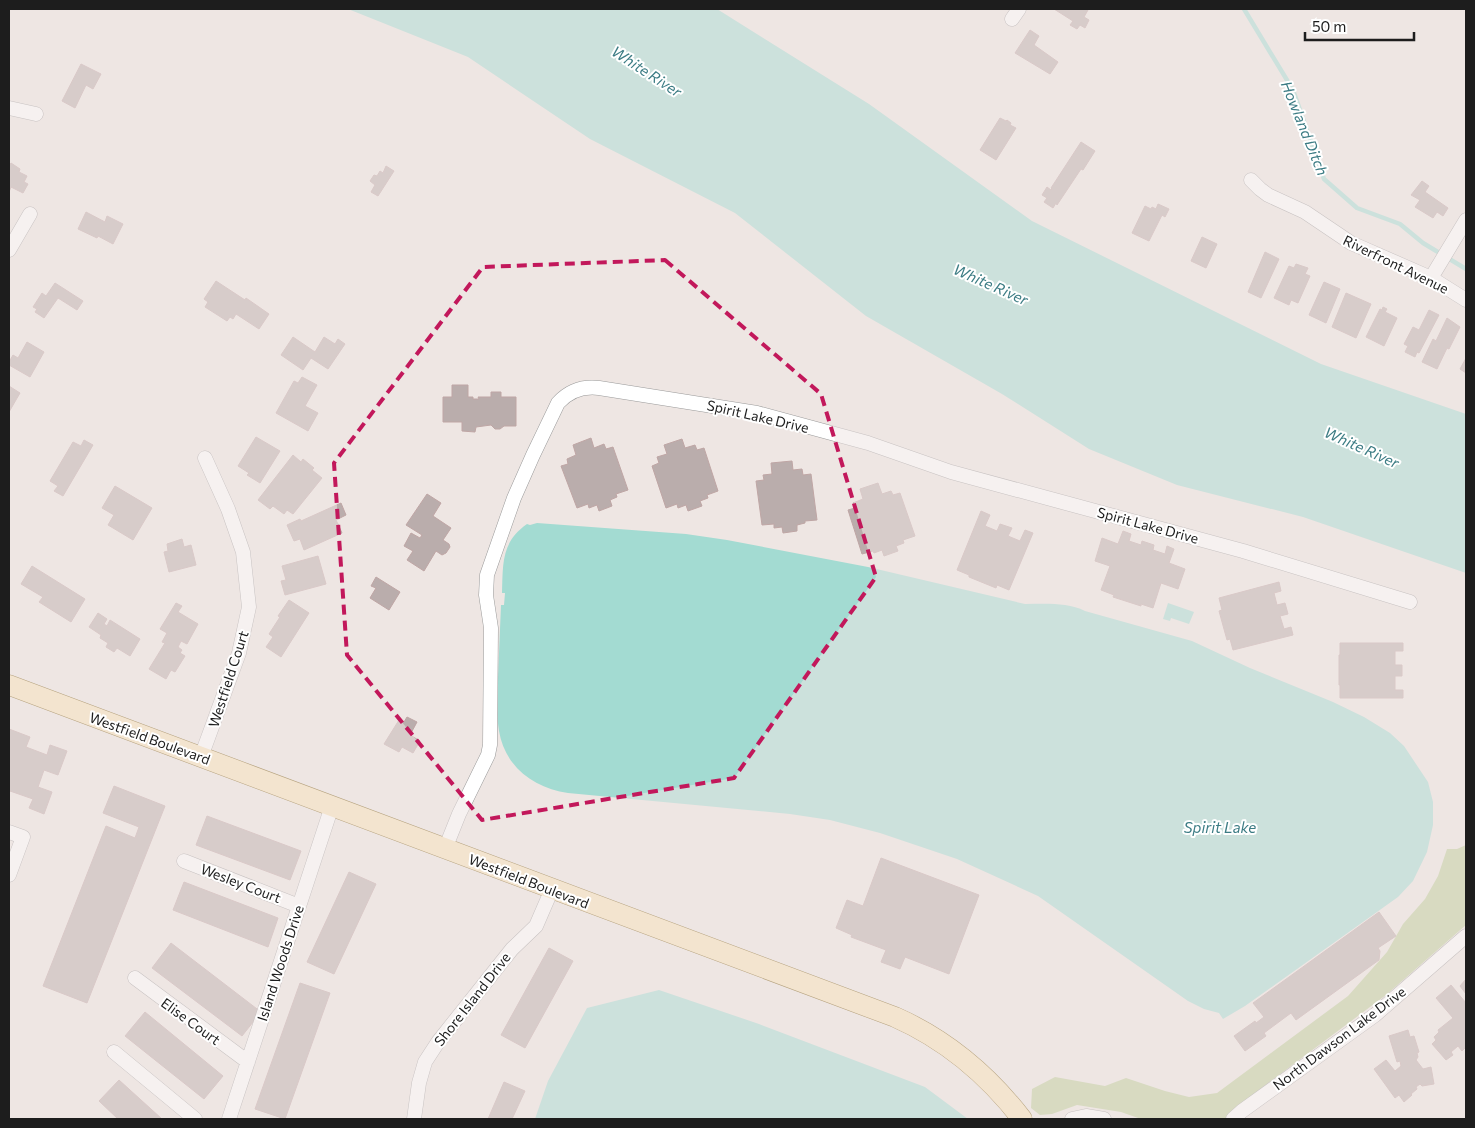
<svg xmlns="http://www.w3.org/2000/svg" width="1475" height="1128" font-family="Commissioner,sans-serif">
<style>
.forest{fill:#bccd98}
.water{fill:#a3dbd2}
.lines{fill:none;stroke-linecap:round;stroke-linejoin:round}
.stream{stroke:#a3dbd2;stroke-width:4.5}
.building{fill:#baadac;stroke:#bfa6a5}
.street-casing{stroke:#9a9a9a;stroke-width:15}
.secondary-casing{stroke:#715306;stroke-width:21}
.street{stroke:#fff;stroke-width:14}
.secondary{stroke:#f8e2b6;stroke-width:20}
.marked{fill:none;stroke:#c2185b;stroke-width:4;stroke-dasharray:10 6;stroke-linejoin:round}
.labels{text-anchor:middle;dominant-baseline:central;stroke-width:4;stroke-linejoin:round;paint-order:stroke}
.street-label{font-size:14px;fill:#1d1d1d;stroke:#fff}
.water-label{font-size:15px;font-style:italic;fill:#3c7c84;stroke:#fff}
</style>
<rect width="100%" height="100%" fill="#eee6e3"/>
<path class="forest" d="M1466 845V925L1386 995 1263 1087 1225 1119H1141L1121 1112 1077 1105 1052 1114 1040 1115 1031 1108 1032 1089 1055 1077 1105 1086 1126 1078 1165 1091 1189 1097 1217 1093 1348 996 1387 952 1403 924 1425 899 1438 876 1447 849H1457Z"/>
<path class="water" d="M348 9H717L869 104 1032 221 1321 364 1466 414V573L1303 517 1177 485 1089 449 1002 394 866 316 735 213 590 139 468 57Z
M537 523 686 534 727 540 868 567 1025 604C1045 604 1067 602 1085 611L1192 641 1250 668 1333 702 1364 717 1390 733 1404 746 1428 782 1433 802V825L1427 852 1413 881 1398 897 1245 1006 1223 1019 1219 1013 1204 1009 1188 1001 1038 896 957 859 880 833 830 820 790 814 568 793C534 788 505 767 499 731 496 714 498 695 498 678 499 653 500 629 501 605H504L505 593H502C503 564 501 542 527 524L530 525Z
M1168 603 1194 612 1189 624 1171 618 1170 621 1163 619Z
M659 990 759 1024 925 1087 968 1119H535L548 1081 587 1008Z"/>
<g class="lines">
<path class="stream" d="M1244 9 1293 90 1324 179 1357 208 1400 224 1423 243 1466 269"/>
</g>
<path class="building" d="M1054 9H1085L1088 10 1084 17 1089 20 1085 28 1080 25 1077 29 1070 25 1073 21Z
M1030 30 1039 36 1034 45 1058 62 1050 74 1015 53Z
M81 64 101 74 93 89 86 85 75 108 62 101Z
M1000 118 1006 121 1007 120 1011 123 1010 125 1016 128 996 160 980 150Z
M1081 142 1095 151 1083 170 1081 169 1057 205 1056 203 1053 208 1044 202 1047 198 1042 195 1047 187 1051 190 1052 189 1051 188Z
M11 163 20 169 19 172 27 176 24 182 28 184 23 193 11 187 9 192V166Z
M386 166 394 171 378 196 371 192 375 185 370 181 374 175 377 176 380 171 383 173Z
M1422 181 1429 186 1425 192 1448 208 1443 216 1437 212 1433 218 1415 207 1420 200 1411 195Z
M1158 204 1169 209 1165 217 1162 215 1149 241 1132 233 1145 206 1151 209 1152 207 1156 209Z
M86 212 105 222 107 216 123 224 113 244 98 236 97 238 78 229Z
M1202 237 1217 244 1206 268 1191 261Z
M1265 252 1279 259 1261 298 1248 292Z
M1296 264 1308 268 1305 274 1310 276 1298 303 1291 300 1289 305 1274 298 1289 266 1294 268Z
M216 281 245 300 246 298 269 314 259 329 236 314 233 319 230 317 227 321 205 307 208 302 204 299Z
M1324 282 1340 289 1326 323 1309 315Z
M55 283 83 301 77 310 58 298 44 318 35 312 37 309 33 307 42 293 46 296Z
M1346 293 1371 304 1356 338 1332 327Z
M1383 307 1387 309 1385 312 1397 318 1384 346 1366 337 1380 309 1382 310Z
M1429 310 1439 315 1419 353 1417 352 1415 357 1405 352 1408 346 1404 344 1413 327 1419 330Z
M1447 318 1460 327 1449 349 1447 348 1437 369 1422 362 1433 339 1436 341Z
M293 337 315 352 324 337 335 344 338 339 345 344 328 369 311 358 303 370 281 355Z
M27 342 44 352 30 377 9 365V362L13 355 18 358Z
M1466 358V373L1460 369Z
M302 377 317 385 305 406 318 413 308 431 276 413 294 381 298 383Z
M452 385H468V397H473V399H479L478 397H491V392H501V397H516V426H504L500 429H495L491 425 476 427 475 432 462 431V422H443V397H452Z
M9 386 20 393 9 412Z
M256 437 280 451 260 483 247 475 249 473 238 466Z
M591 438 594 448 604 444 606 449 613 447 628 490 616 494 617 497 610 500 612 506 599 511 597 505 589 508 588 504 577 508 561 466 568 464 567 459 576 455 573 445Z
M682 439 685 448 695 445 697 450 704 448 718 491 707 495 708 498 700 501 702 506 688 511 686 505 678 508 677 504 666 508 652 466 659 463 657 457 667 454 664 445Z
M84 440 93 445 63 496 54 491 58 486 50 481 73 442 81 446Z
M293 455 301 462 303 459 314 468 312 470 322 478 293 514 287 510 284 514 273 506 270 509 258 500Z
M792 461 793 470 802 469 803 475 811 474 817 520 805 521V523L797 525V531L783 533 782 527 774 528V524L762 525 756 481 764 480 763 475 772 474 771 463Z
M878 483 882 494 891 491 893 495 900 493 915 536 903 540 904 543 896 546 898 551 884 556 882 550 874 553 873 551 862 554 848 510 855 508 853 503 863 499 860 489Z
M115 486 152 508 133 540 108 525 114 515 102 508Z
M427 494 441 503 433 516 451 528 443 540 449 544 450 547 446 553 442 555 436 551 424 571 407 560 413 551 404 546 411 533 420 538 422 535 406 525Z
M341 503 346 515 336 520 342 533 304 550 300 539 294 541 287 525 300 519 301 521Z
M981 511 990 515 985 526 997 531 1000 524 1012 528 1008 536 1020 541 1025 530 1033 533 1009 590 997 585 996 588 969 577V575L957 570Z
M1123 531 1131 534 1129 541 1141 545 1142 541 1154 545 1153 550 1165 554 1167 546 1174 549 1169 563 1185 569 1178 589 1161 583 1153 608 1141 604V606L1113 597 1114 595 1101 590 1110 566 1095 561 1102 538 1118 544Z
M182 539 184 547 191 545 196 565 169 572 164 552 168 551 167 544Z
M318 556 326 584 285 595 281 581 286 580 282 566Z
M32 566 85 599 71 622 39 602 43 597 21 584Z
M376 577 400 592 389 610 370 598 376 588 371 586Z
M1279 582 1281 591 1274 593 1277 605 1285 603 1288 614 1280 616 1284 629 1291 627 1293 635 1233 650 1230 639 1227 640 1219 611 1222 610 1219 598Z
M289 600 309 613 281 657 266 647 273 637 269 634 280 617 278 616Z
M176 603 182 606 178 612 198 624 187 644 181 641 178 647 182 650 180 653 185 656 175 672 171 670 166 679 149 669 165 643 162 642 167 633 160 629Z
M98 613 107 619 104 624 107 626 110 620 140 639 130 656 117 648 114 652 106 647 108 643 100 638 101 635 89 627Z
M1340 643H1403V651H1395V665H1402V676H1395V690H1403V698H1340V685H1339V655H1340Z
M407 717 417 722 410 735 420 741 413 753 402 747 399 752 384 744 399 720 404 722Z
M9 729 30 737 26 747 47 755 50 745 67 751 58 775 44 770 38 787 52 792 44 814 29 808 33 799 10 791 9 794Z
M114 786 165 806 87 1003 43 986 106 826 135 838 139 827 103 813Z
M207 816 301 851 290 880 196 845Z
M881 858 979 895 949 974 905 957 900 969 881 962 886 950 851 937 852 935 836 928 847 900 863 906Z
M349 872 376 884 334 974 307 962Z
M184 882 278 918 268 947 173 910Z
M1379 912 1396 936 1378 948 1380 951 1379 960 1296 1020 1291 1013 1264 1033 1266 1036 1245 1051 1234 1036 1255 1021 1256 1023 1264 1017 1253 1003Z
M171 943 261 1012 242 1036 152 968Z
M549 948 573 961 525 1048 501 1035Z
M1466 979V994L1460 986Z
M300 983 330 993 285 1119 255 1109Z
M1451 985 1466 1003V1047L1462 1051 1458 1046 1451 1052 1453 1055 1446 1060 1432 1044 1436 1040 1434 1037 1439 1032 1438 1030 1453 1018 1436 998Z
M145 1012 223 1076 204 1099 125 1036Z
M1408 1030 1410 1037 1414 1036 1419 1052 1417 1053 1418 1057 1416 1060 1423 1069 1431 1067 1434 1084 1422 1086 1420 1084 1416 1087 1417 1089 1411 1094 1412 1095 1404 1102 1399 1095 1395 1098 1374 1069 1386 1060 1395 1071 1401 1066 1400 1061 1397 1062 1389 1036Z
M119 1080 162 1119H118L99 1101Z
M504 1082 525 1091 512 1119H488Z"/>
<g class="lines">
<g class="street-casing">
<path id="street" d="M1012 19 1019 9
M9 108 36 114
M1251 180 1260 189 1268 195 1305 212 1351 243 1431 278 1466 300
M9 250 30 214
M1431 278 1466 220
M201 757 239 653 249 607 243 552 228 509 205 458
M9 832 23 837 9 875
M445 849 459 814 488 755 490 745 491 628 486 595 487 575 514 498 533 455 558 403C569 391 583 386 599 388L757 413 868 443 951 472 1243 551 1410 602
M184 861 299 906
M135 978 248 1062
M114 1052 195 1119
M229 1119 332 806
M414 1119 419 1083 425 1062 438 1042 512 949 536 926 552 889
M1072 1119 1086 1116 1104 1119
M1233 1119 1242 1111 1375 1015 1466 936"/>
</g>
<g class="secondary-casing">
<path id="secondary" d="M9 685 895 1017C947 1040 988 1075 1022 1119"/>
</g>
<use href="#street" class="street"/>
<use href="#secondary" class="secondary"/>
</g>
<path d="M0 0H1475V1128H0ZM665 260 821 394 876 577 734 778 482 820 347 655 334 463 483 267Z" fill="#eee6e3" fill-opacity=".55" fill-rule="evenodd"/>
<path class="marked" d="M665 260 821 394 876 577 734 778 482 820 347 655 334 463 483 267Z"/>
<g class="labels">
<g class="street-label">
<text transform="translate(1396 264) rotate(26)">Riverfront Avenue</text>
<text transform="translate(758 416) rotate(13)">Spirit Lake Drive</text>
<text transform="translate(1148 525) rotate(15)">Spirit Lake Drive</text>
<text transform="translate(228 679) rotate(-72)">Westfield Court</text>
<text transform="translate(150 738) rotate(20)">Westfield Boulevard</text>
<text transform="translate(529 881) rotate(21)">Westfield Boulevard</text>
<text transform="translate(241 883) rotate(21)">Wesley Court</text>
<text transform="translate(280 963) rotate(-72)">Island Woods Drive</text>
<text transform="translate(472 999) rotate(-52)">Shore Island Drive</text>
<text transform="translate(191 1021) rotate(36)">Elise Court</text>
<text transform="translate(1339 1038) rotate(-37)">North Dawson Lake Drive</text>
</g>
<g class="water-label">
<text transform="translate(647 71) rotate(33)">White River</text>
<text transform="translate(1305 128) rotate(68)">Howland Ditch</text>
<text transform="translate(991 284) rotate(24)">White River</text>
<text transform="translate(1362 447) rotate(24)">White River</text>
<text x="1220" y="827">Spirit Lake</text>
</g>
</g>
<rect width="1475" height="1128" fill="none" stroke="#1d1d1d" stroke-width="20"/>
<path d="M1305 32v8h109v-8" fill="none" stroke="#1d1d1d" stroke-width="2.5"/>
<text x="1312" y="32" font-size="15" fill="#1d1d1d" stroke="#ffffff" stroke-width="4" paint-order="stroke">50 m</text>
</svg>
